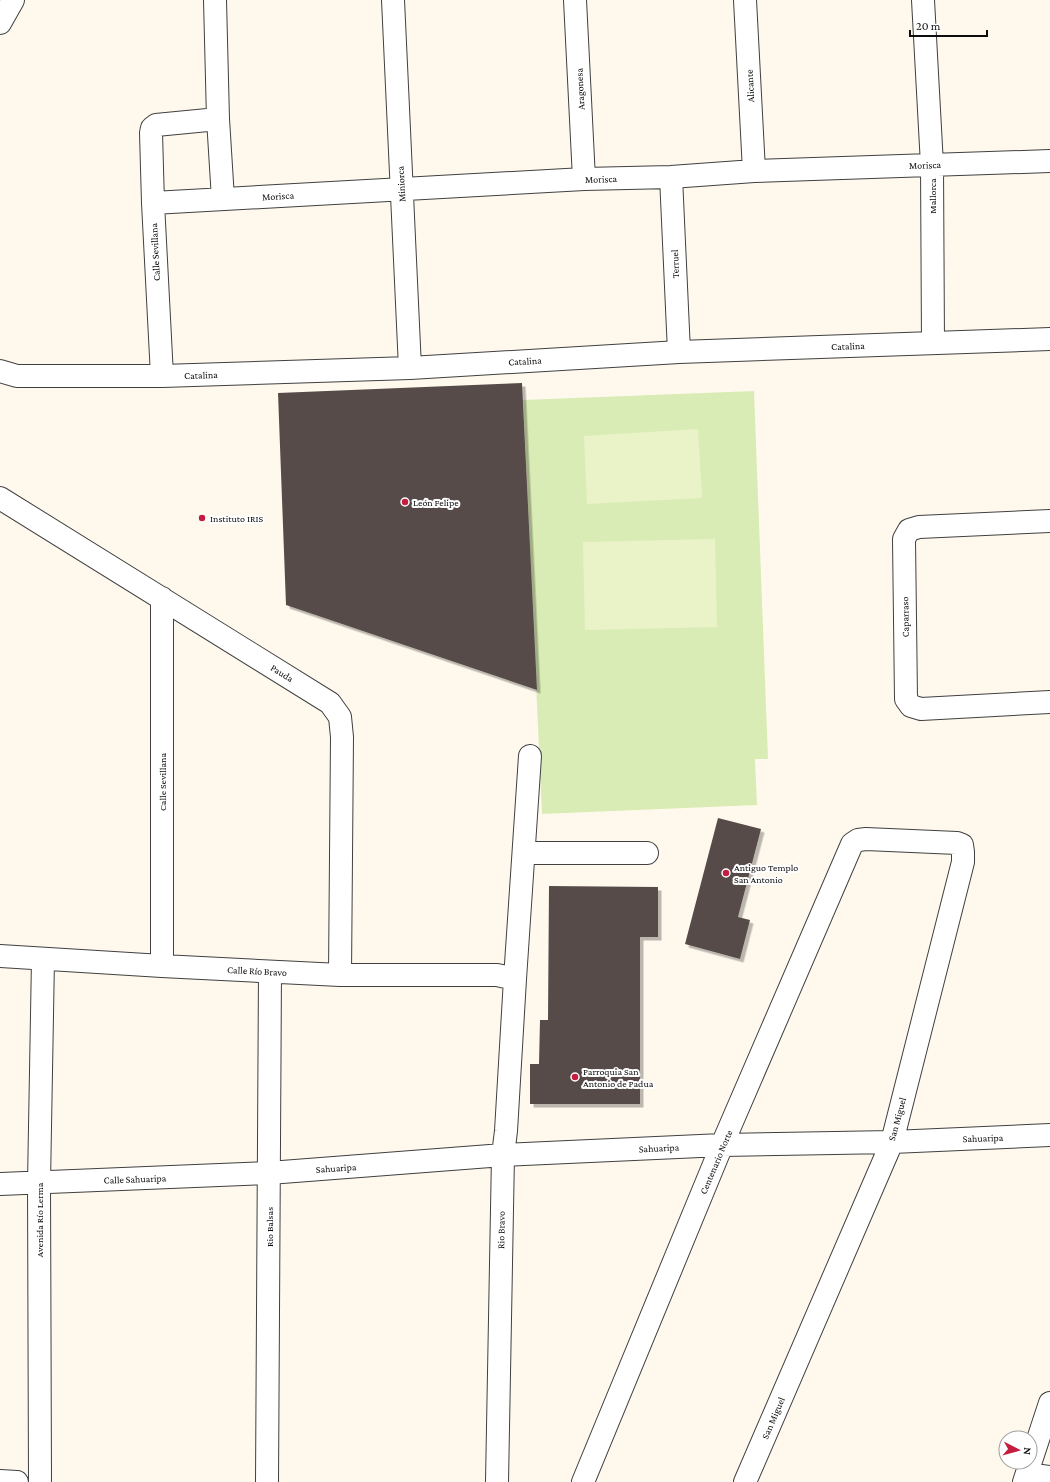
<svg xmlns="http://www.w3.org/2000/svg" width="1050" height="1482" font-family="'Crimson Pro',serif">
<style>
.green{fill:#daecb5}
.pitch{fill:#eaf2c7}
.building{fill:#564c49;filter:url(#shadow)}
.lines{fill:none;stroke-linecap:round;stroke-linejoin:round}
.minor-casing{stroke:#404040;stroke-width:24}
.minor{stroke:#fff;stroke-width:22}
.poi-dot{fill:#c51d40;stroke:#fff;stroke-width:1.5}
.labels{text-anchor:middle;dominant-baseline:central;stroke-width:4;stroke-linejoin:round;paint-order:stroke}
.street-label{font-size:10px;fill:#0d0d0d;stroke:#fff}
.poi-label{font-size:10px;fill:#0d0d0d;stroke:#fff;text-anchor:start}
</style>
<defs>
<filter id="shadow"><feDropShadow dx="3.5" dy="3.5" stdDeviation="0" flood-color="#0004"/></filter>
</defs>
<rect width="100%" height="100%" fill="#fff9ed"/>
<path class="green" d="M754 391 768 759H755L757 805 542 814 523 400Z"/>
<path class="pitch" d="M698 429 702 498 587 504 584 436Z
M715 539 717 627 585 630 583 542Z"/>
<path class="building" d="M522 383 537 690 286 605 278 393Z
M718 818 761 829 738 917 750 920 740 959 685 944Z
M549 886 658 887V937H640V1104H530V1064H539L540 1020H548Z"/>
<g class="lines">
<g class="minor-casing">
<path id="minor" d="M215 0 218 119 223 199
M393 0 410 368
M575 0 584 179
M745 0 754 171
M923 0 932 165 933 343
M0 23 13 0
M671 177 679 352
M153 203 584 179 671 177 754 171 1050 161
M0 371 17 376H162L410 368 679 352 1050 339
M162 376 153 203 151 133 152 128 156 125 218 119
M0 498 330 703 340 717 342 737 340 975
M1050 521 919 527 909 530 904 539 906 699 911 706 921 709 1050 702
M524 853H647
M0 956 162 966 340 975H497L515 979
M162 966V598
M0 1184 269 1173 503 1155 722 1145 892 1142 1050 1135
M1027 1474 1050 1477
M0 1481 17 1482
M40 1482 39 1183 43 959
M267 1482 270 972
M497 1482 503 1155 506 1131 515 979 530 756
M583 1482 722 1145 852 844 858 840 866 839 957 843 962 845 963 852V862L892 1142 745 1482
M1024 1482 1050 1403"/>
</g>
<use href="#minor" class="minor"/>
</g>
<g class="poi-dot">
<circle cx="405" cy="502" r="4"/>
<circle cx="202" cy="518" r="4"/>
<circle cx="726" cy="873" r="4"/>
<circle cx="575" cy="1077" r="4"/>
</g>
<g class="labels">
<g class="street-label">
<text transform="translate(750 86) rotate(-93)">Alicante</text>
<text transform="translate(580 89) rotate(-93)">Aragonesa</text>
<text transform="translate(925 165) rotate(-2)">Morisca</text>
<text transform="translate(601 179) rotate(-2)">Morisca</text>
<text transform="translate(401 184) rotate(-93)">Miniorca</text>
<text transform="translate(278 196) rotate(-4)">Morisca</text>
<text transform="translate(932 196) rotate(-90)">Mallorca</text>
<text transform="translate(155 252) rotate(-93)">Calle Sevillana</text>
<text transform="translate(675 264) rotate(-92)">Terruel</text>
<text transform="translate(848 346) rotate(-2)">Catalina</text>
<text transform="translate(525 361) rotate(-3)">Catalina</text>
<text transform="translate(201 375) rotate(-2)">Catalina</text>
<text transform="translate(905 617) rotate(-91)">Caparraso</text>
<text transform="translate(282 673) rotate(32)">Pauda</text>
<text transform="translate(162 782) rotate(-90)">Calle Sevillana</text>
<text transform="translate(257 971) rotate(3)">Calle Río Bravo</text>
<text transform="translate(897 1119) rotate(-75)">San Miguel</text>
<text transform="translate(983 1138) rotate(-2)">Sahuaripa</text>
<text transform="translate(659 1148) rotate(-3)">Sahuaripa</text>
<text transform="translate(716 1162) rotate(-67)">Centenario Norte</text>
<text transform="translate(336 1168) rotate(-4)">Sahuaripa</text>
<text transform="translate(135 1179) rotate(-2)">Calle Sahuaripa</text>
<text transform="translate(39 1220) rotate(-90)">Avenida Río Lerma</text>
<text transform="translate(269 1227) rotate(-90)">Rio Balsas</text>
<text transform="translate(501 1230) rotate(-89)">Rio Bravo</text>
<text transform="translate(773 1418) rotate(-67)">San Miguel</text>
</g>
<g class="poi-label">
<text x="413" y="502">León Felipe</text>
<text x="210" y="518">Instituto IRIS</text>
<text x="734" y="867">Antiguo Templo<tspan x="734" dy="12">San Antonio</tspan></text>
<text x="583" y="1071">Parroquia San<tspan x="583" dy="12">Antonio de Padua</tspan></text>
</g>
</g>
<g transform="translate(1018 1450) rotate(96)"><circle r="19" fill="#ffffff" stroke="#9e9e9e"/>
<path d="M0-3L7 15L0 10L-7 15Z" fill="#c51d40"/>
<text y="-6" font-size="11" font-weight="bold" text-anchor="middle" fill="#0d0d0d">N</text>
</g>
<path d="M910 30v6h77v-6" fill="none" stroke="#0d0d0d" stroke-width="2"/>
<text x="916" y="30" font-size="12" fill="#0d0d0d" stroke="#ffffff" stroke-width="3" paint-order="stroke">20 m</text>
</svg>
